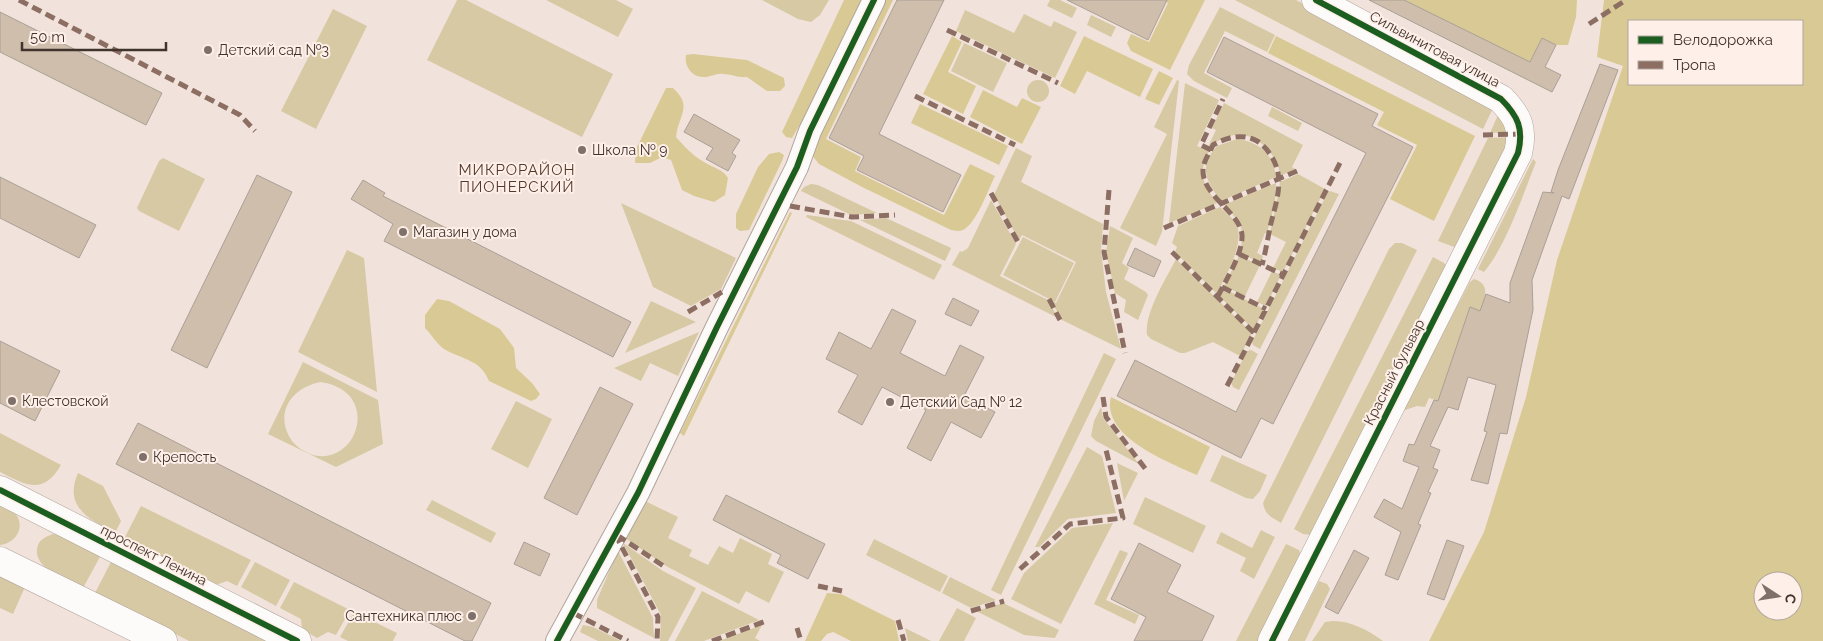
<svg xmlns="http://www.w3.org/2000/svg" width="1823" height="641" font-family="Raleway,sans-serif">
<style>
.green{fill:#d6c9a3;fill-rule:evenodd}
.forest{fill:#d9ca95;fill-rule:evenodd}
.building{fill:#cfbeac;stroke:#a99f97}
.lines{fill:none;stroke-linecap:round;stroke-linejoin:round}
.minor-casing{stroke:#b0a49d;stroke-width:24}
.tertiary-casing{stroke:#b0a49d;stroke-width:29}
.minor{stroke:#fdfbfa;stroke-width:22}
.tertiary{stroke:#fdfbfa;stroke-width:28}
.quiet{stroke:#8d6e63;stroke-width:5;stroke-dasharray:10 5;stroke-linecap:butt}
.cycleway-casing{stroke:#fef0e9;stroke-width:9}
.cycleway{stroke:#1b5e20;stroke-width:6}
.poi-dot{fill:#7f716a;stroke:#fef0e9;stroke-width:2}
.labels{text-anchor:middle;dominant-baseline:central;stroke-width:4;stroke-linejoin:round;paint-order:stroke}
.street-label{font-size:14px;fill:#41342d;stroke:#fef0e9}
.poi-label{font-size:14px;fill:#41342d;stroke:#fef0e9;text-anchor:start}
.neighbourhood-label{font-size:15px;letter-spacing:1px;fill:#54392b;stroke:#fef0e9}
</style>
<rect width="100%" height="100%" fill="#f1e3db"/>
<path class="green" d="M457 0H466L613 74 582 137 427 60Z
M546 0H616L633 9 618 37Z
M762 0H829L820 15 811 22 798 19Z
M1050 0H1060L1077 8 1072 18 1047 6Z
M1235 0H1296L1495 104 1483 129Z
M1220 7 1275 35 1267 52 1225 31 1204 73 1232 88 1227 98 1194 81 1187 74 1189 65Z
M333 9 367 26 316 129 281 111Z
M965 10 1014 33 1024 14 1051 27 1054 21 1077 32 1055 78 956 31Z
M1091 15 1116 27 1111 37 1087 25Z
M964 43 1007 63 993 92 951 71Z
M1177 80 1179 81 1162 232 1156 246 1120 228 1167 134 1154 127Z
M1027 91a11 11 0 1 1 22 0a11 11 0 1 1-22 0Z
M1185 83 1219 100 1197 146 1209 151C1198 174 1202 183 1217 203L1169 223Z
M1224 103 1303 145 1292 167 1295 169 1280 176C1280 169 1276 161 1272 155 1260 138 1242 129 1222 139 1216 142 1212 144 1210 149L1208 147 1216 130 1212 128Z
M1272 107 1302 123 1298 131 1268 116Z
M1501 108 1512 132 1490 133Z
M1512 137 1457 248 1438 241 1488 138Z
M1237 139C1259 142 1273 153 1276 177L1221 201C1206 181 1198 167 1217 146Z
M1016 148 1032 156 1021 182 1103 224 1101 250 1106 292 1121 349 1062 320 1051 301 1056 303 1076 262 1022 235 1019 240 994 195Z
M163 158 205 179 179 231 139 211 137 208 159 161Z
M1533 159 1536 162C1523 195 1506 246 1484 272L1478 269Z
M1298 174 1325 189 1283 272 1273 268 1286 242 1270 234C1273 217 1278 200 1280 182Z
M1276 183 1275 203 1267 233H1265L1257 253 1263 256 1261 263 1240 253C1245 227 1242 224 1224 205Z
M811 184 818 185 877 213 851 215 801 191 804 187Z
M1330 191 1339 194 1260 349 1253 345 1252 342 1328 192Z
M991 200 1016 244 1000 276 1048 300 1058 318 952 265 960 251 962 252 968 248Z
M621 203 736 258 721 289 691 306 653 287Z
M1220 207C1225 212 1233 218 1236 224 1246 243 1225 276 1217 294L1175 252 1177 247 1172 243 1178 226Z
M807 215 851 221 942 265 934 280 806 217Z
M886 218 951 248 945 261 860 220Z
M1110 226 1133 238 1122 263 1129 268 1124 279 1146 292 1148 295 1138 320 1124 312 1126 300 1115 293 1106 252Z
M1023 237 1074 263 1055 302 1003 275Z
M1395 243H1402L1417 250 1281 523C1271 517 1265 515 1263 503L1389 249Z
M347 250 364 258 377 392 298 352Z
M1239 256 1260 265 1245 296 1224 286Z
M1433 257 1444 263 1449 269 1312 535 1303 534 1294 529Z
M1176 259 1252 333 1240 356 1213 342 1185 353H1180L1151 339 1147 335C1144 313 1166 279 1176 259Z
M1272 271 1281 275 1266 306 1257 302Z
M1474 279C1491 284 1485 298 1480 311L1470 307 1438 401 1429 398 1425 407 1417 406 1402 411 1470 282Z
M1223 288 1264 309 1254 330 1219 296Z
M651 301 696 322 625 353Z
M699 332 678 376 650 363 641 381 614 368Z
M1251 350 1258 354 1239 390 1233 387 1231 383 1247 351Z
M1104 353 1116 359 1001 595 991 590Z
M303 362 378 400 383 444 336 467 268 434ZM321 382C384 392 356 470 310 454 303 451 297 447 292 441 273 413 292 387 321 382Z
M516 401 552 419 528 468 491 449Z
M1101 407 1103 418 1139 464 1096 441 1091 436 1094 421Z
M0 433 61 465C43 496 26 485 0 472Z
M1087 447 1102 456 1116 513 1068 519 1039 547H1035Z
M1222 455 1267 475 1260 491 1253 499 1246 498 1210 481Z
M1117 463 1138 473 1124 501Z
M78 473 103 486 121 521 115 533C90 520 63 507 78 473Z
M1145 497 1206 526 1193 553 1133 524Z
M432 500 496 533 491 543 426 510Z
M645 501 678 517 668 538 692 550 689 556 708 565 719 546 733 553 740 538 772 554 768 564 784 572 769 603 746 591 739 604 666 566 625 538Z
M0 504C6 507 13 510 17 516 25 529 14 544 0 545Z
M141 506 251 560 237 586 227 581 216 585 125 537Z
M1113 523 1061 624 1011 599 1024 573 1072 528Z
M1261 530 1275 537 1254 579 1240 571 1246 558 1216 543 1221 532 1252 548Z
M53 534 62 535 101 555 83 588C69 580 34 569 37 549 38 540 45 537 53 534Z
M874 539 948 576 940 592 866 555Z
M623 543 663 571 696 588 668 641H660L661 615Z
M1286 544 1299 550 1302 558 1262 641H1236Z
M1120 550 1128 553 1106 600 1139 615 1135 624 1094 604Z
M618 551 653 618 654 638 597 608V600Z
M112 560 271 641H189L95 593Z
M255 562 290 580 276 606 241 587Z
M0 575 23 580 24 589 13 614 0 608Z
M950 577 996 600 971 608 942 593Z
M1319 581 1327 584 1330 589 1305 641H1288Z
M294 582 350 610 336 635 328 632 317 638 302 629 301 619 280 608Z
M702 591 759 620 704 641H675Z
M1003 603 1059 630 1055 638 1024 635 976 611Z
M957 608 976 618 964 641H939Z
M354 612 397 633 393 641H348L340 637Z
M1333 621C1351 621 1368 630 1383 641H1312L1325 622Z
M583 625 593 627 621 641H598L580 632Z
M762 625 755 638 760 641H719Z
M905 628 931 641H908Z"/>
<path class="forest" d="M844 0H862L801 123 792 138 786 137 782 132Z
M878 0H893L826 139 861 157 855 171 944 215 970 164 995 176C988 190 978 219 966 228 962 232 956 231 951 230L862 187 819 164 811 154Z
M1163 0H1205L1170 70 1131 51 1127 43 1131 34 1149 42 1168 3Z
M1404 0H1577L1576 17 1568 45H1556L1542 38 1530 62Z
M1604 0H1823V641H1429L1484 532 1526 397 1557 260 1623 66 1597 57ZM1629 21H1802V84H1629ZM1763 581H1793V611H1763Z
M952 36 962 42 948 72 976 86 963 114 923 94Z
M1084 36 1153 69 1140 97 1087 71 1075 94 1060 86Z
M1276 36 1475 136 1434 221 1390 199 1417 145 1377 125 1384 112 1268 53Z
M693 54 747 60 784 78 785 86 780 91H767L747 77C738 78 731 74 723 74 716 73 709 78 703 77 691 77 684 65 686 55Z
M1159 71 1173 78 1159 105 1145 99Z
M666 88H673C693 107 679 113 676 137 685 147 693 156 704 162 713 168 723 169 728 178L725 195 714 202 694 196 682 190 671 160 662 157 650 163H635L636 149Z
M983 90 1017 107 1022 98 1041 107 1022 144 970 117Z
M920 104 1008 146 999 165 911 123Z
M779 152 784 155 782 161 749 230 740 231 736 228V214L758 167 769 154Z
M790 212 792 213 684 436 680 433Z
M437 299 449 301 500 329 514 348 516 368 532 383 540 394 536 399 531 401 489 381C480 359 463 360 444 349 437 344 431 334 425 328V315Z
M1111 397 1210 447 1197 475C1169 462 1101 437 1111 397Z
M827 593 841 594 895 621 899 641H851L833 632 827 634 821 641H805Z"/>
<path class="building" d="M897 0H944L879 134 961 175 943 212 857 170 864 156 829 138Z
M1067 0H1167L1148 40Z
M1369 0H1404L1530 62 1542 38 1556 45 1545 67 1561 75 1552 92Z
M0 12 162 93 146 125 0 52Z
M1224 37 1378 114 1372 126 1413 147 1273 424 1261 418 1241 458 1117 396 1135 360 1236 412 1366 153 1207 72Z
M1600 64 1618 70 1569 199 1562 196 1532 280 1533 310 1507 434 1500 433 1488 484 1471 480 1487 432 1484 431 1496 385 1468 377 1458 410 1448 407 1430 446 1440 450 1433 468 1438 470 1428 492 1431 493 1418 524 1421 525 1398 580 1385 575 1401 532 1374 517 1384 499 1402 509 1419 467 1403 461 1409 444 1414 445 1434 400 1438 401 1470 307 1480 311 1486 294 1510 303V283L1543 192 1554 193 1551 192 1558 170Z
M694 114 740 140 732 153 736 156 728 171 706 159 713 148 684 132Z
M257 175 292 192 207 368 171 350Z
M0 177 96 225 79 258 0 218Z
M363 180 385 193 383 196 631 322 613 357 384 241 393 224 351 199Z
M1135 248 1161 261 1154 277 1127 265Z
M953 298 979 311 971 326 945 314Z
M892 309 916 321 900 353 945 376 960 345 984 357 964 396 995 412 981 438 951 422 931 461 907 448 926 410 882 387 862 425 838 412 858 375 826 359 839 332 871 349Z
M0 341 60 371 35 421 0 403Z
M600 387 633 404 577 515 544 498Z
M138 423 491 603 472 641H465L116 464Z
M726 495 825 544 808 579 777 563 781 555 713 520Z
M1447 540 1464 546 1444 600 1427 594Z
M524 542 550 554 540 576 514 564Z
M1139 543 1181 565 1167 592 1214 616 1202 641H1134L1146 617 1111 599Z
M1354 550 1369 558 1338 614 1325 607Z"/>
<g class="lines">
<g class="minor-casing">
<path id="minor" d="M557 641 638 493 717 327 797 167 810 131 874 0"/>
</g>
<g class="tertiary-casing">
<path id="tertiary" d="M0 490 297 641
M0 561 163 641
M1272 641 1518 153C1524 129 1518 116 1501 99L1316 0"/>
</g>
<use href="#minor" class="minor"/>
<use href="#tertiary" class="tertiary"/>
<path class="quiet" d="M19 0 240 115 255 131
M1589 24 1626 0
M947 30 1058 83
M915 96 1015 145
M1483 135 1521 134
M1211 150 1201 145 1223 99
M1109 190 1104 252 1125 353
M991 193 1019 244
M790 206 852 217 895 215
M1164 228 1297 171
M1172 252 1254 333
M1239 254 1284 275
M1222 287 1266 309
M1218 296C1226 280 1243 253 1242 235 1240 212 1202 196 1203 170 1203 162 1210 152 1213 145 1227 137 1242 133 1257 141 1267 147 1276 161 1278 173 1281 189 1275 207 1271 223 1268 236 1266 251 1262 265
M1049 299 1060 320
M688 312 722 292
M1227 386 1341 161
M1103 397 1106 417 1147 471
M615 534 658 617 657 641
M617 535 665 567
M1020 569 1070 524 1123 518 1106 450
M818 586 842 591
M971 611 1004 601
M573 613 628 641
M898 620 904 641
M797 628 801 641
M712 641 766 621"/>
<g class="cycleway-casing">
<path id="cycleway" d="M0 490 297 641
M557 641 638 493 717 327 797 167 810 131 874 0
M1272 641 1518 153C1524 129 1518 116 1501 99L1316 0"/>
</g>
<use href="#cycleway" class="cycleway"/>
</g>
<g class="poi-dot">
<circle cx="208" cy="50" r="5"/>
<circle cx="582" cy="150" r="5"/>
<circle cx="403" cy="232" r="5"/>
<circle cx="12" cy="401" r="5"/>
<circle cx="890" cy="402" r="5"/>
<circle cx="143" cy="457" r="5"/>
<circle cx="472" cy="616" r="5"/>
</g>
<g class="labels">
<g class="street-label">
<text transform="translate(1435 49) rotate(28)">Сильвинитовая улица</text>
<text transform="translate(1394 372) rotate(-63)">Красный бульвар</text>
<text transform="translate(154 555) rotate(27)">проспект Ленина</text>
</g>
<g class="poi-label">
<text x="218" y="50">Детский сад №3</text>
<text x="592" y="150">Школа № 9</text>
<text x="413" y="232">Магазин у дома</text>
<text x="22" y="401">Клестовской</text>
<text x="900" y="402">Детский Сад № 12</text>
<text x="153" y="457">Крепость</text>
<text x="462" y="616" text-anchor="end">Сантехника плюс</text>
</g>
<g class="neighbourhood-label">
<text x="517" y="170">МИКРОРАЙОН<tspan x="517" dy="17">ПИОНЕРСКИЙ</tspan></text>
</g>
</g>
<rect x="1628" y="20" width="175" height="65" fill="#fef0e9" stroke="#b2a59e"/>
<rect x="1638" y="36" width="25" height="8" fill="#1b5e20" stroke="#b2a59e"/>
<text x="1673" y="45" font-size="15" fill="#41342d">Велодорожка</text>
<rect x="1638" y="61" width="25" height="8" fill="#8d6e63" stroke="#b2a59e"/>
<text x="1673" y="70" font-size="15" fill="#41342d">Тропа</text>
<g transform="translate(1778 596) rotate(102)"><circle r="24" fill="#fef0e9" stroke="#b2a59e"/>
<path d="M0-4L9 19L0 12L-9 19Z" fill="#7f716a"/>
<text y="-8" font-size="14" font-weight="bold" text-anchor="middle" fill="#41342d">С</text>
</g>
<path d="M22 42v8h144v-8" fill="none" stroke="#41342d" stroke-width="2.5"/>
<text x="30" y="42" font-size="15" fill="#41342d" stroke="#fef0e9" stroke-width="4" paint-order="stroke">50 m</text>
</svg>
